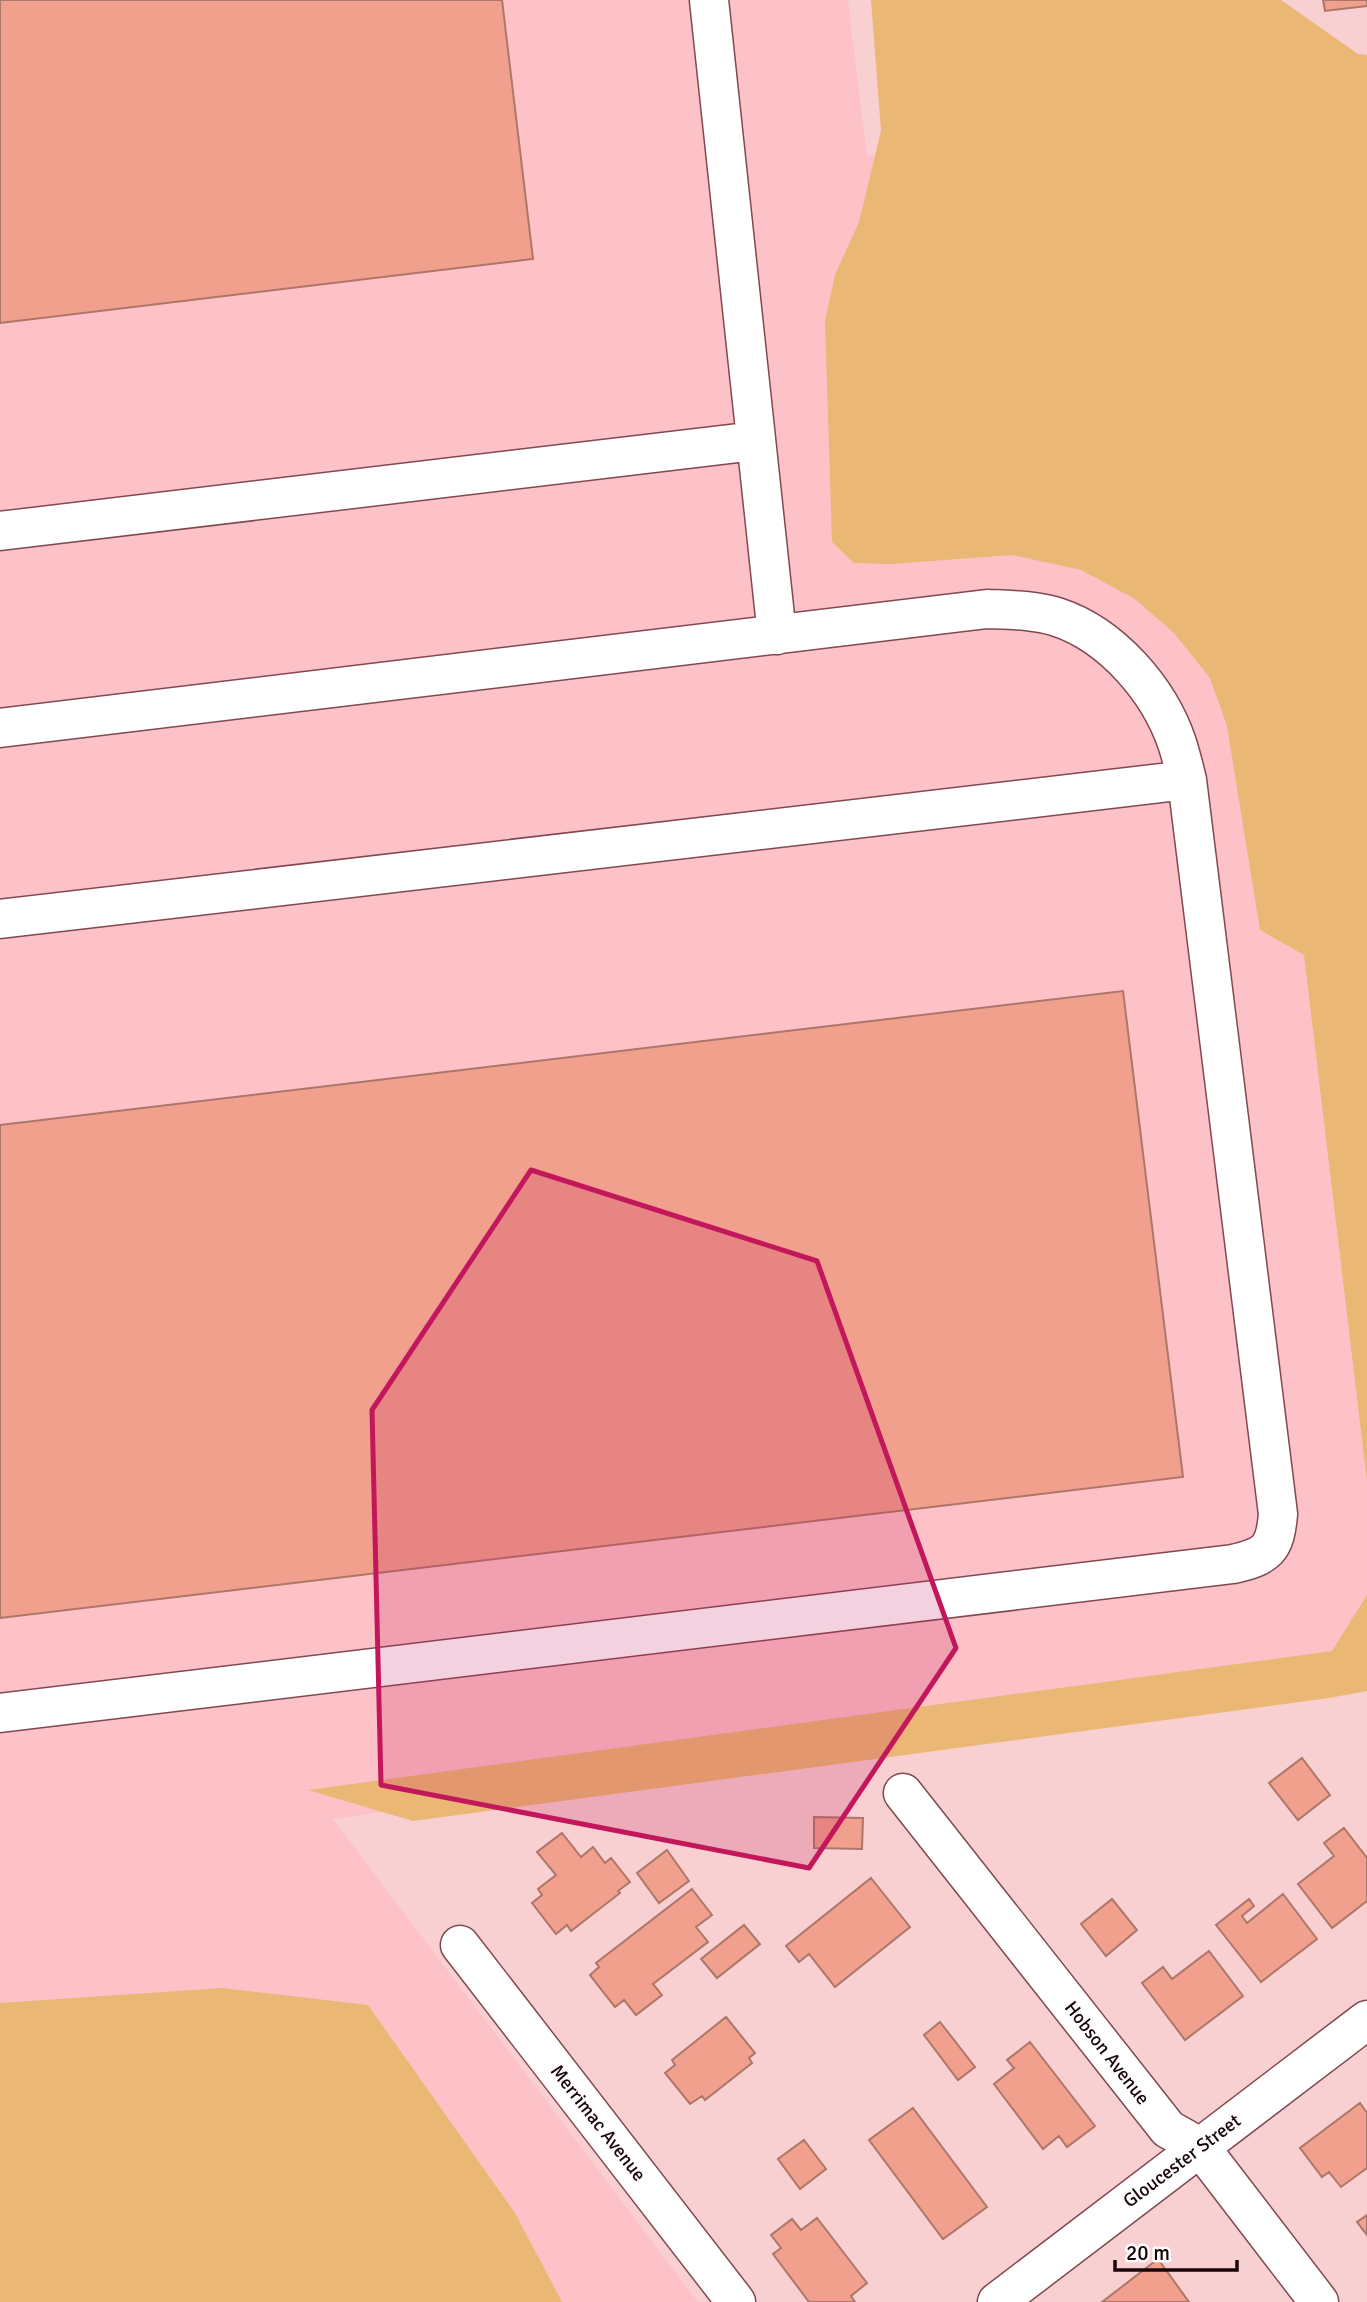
<svg xmlns="http://www.w3.org/2000/svg" width="1367" height="2302" font-family="Signika,sans-serif">
<style>
.built{fill:#fdc2c7}
.green{fill:#eab774}
.building{fill:#f1a08d;stroke:#ae7669;stroke-width:2}
.lines{fill:none;stroke-linecap:round;stroke-linejoin:round}
.minor-casing{stroke:#80494f;stroke-width:41}
.minor{stroke:#fff;stroke-width:38}
.marked{fill:#c2185b;fill-opacity:0.2;stroke:#c2185b;stroke-width:5;stroke-linejoin:round}
.labels{text-anchor:middle;dominant-baseline:central;stroke-width:5;stroke-linejoin:round;paint-order:stroke}
.street-label{font-size:19px;fill:#190507;stroke:#fcfcfc}
</style>
<rect width="100%" height="100%" fill="#f8d0d2"/>
<path class="built" d="M0 0H848L867 156 1367 98V1667L333 1819 698 2302H0Z"/>
<path class="green" d="M871 0H1281L1358 54 1367 55V1481L1304 955 1260 930 1227 726 1210 678 1174 633 1135 599 1081 570 1012 555 891 564 854 563 832 542 825 321 835 275 859 222 881 131Z
M1367 1595V1691L1329 1698 413 1821 308 1790 1332 1651Z
M222 1988 368 2005 515 2213 562 2302H0V2003Z"/>
<path class="building" d="M0 0H502L533 259 0 323Z
M1323 0H1367V6L1325 11Z
M1123 991 1183 1477 0 1618V1125Z
M1302 1758 1330 1795 1298 1820 1269 1783Z
M814 1817 863 1818 862 1849 814 1848Z
M1344 1828 1367 1858V1901L1332 1928 1298 1884 1334 1856 1324 1843Z
M562 1833 581 1857 593 1847 605 1863 611 1858 630 1882 618 1891 620 1893 571 1931 567 1925 556 1934 532 1903 542 1895 538 1889 556 1875 537 1852Z
M667 1850 689 1881 659 1903 637 1873Z
M871 1878 910 1927 835 1987 809 1954 799 1962 786 1946Z
M692 1889 712 1915 696 1927 708 1942 653 1984 662 1995 636 2015 624 2000 615 2007 590 1975 599 1967 596 1963Z
M1283 1894 1317 1939 1261 1982 1216 1925 1249 1899 1254 1906 1242 1916 1247 1923Z
M1112 1899 1137 1930 1106 1956 1081 1924Z
M744 1925 760 1944 717 1978 701 1959Z
M1209 1951 1243 1996 1185 2040 1142 1983 1163 1967 1172 1979Z
M726 2017 755 2053 749 2058 752 2063 705 2100 702 2096 690 2104 665 2073 675 2065 672 2060Z
M940 2022 975 2067 958 2080 924 2035Z
M1030 2042 1095 2126 1067 2147 1059 2136 1043 2149 994 2084 1014 2068 1007 2060Z
M1360 2103 1367 2113V2168L1341 2187 1329 2172 1322 2177 1300 2148Z
M913 2108 987 2207 943 2239 869 2140Z
M804 2140 826 2169 800 2189 778 2159Z
M1367 2215V2235L1357 2222Z
M817 2218 867 2283 851 2296 855 2302H809L773 2254 781 2248 771 2235 792 2219 801 2230Z
M1158 2259 1189 2302H1102Z"/>
<g class="lines">
<g class="minor-casing">
<path id="minor" d="M709 0 777 635
M0 531 755 441
M0 728 987 609C1010 610 1035 610 1057 617 1112 635 1159 690 1177 743 1181 755 1184 768 1187 780L1278 1514C1275 1550 1267 1556 1233 1564L0 1713
M0 919 1187 780
M903 1793 1168 2129 1200 2147 1319 2302
M460 1945 736 2302
M997 2302 1367 2020"/>
</g>
<use href="#minor" class="minor"/>
</g>
<path class="marked" d="M531 1170 817 1261 956 1648 809 1868 381 1785 372 1410Z"/>
<g class="labels">
<g class="street-label">
<text transform="translate(1107 2053) rotate(52)">Hobson Avenue</text>
<text transform="translate(598 2123) rotate(52)">Merrimac Avenue</text>
<text transform="translate(1182 2161) rotate(-37)">Gloucester Street</text>
</g>
</g>
<path d="M1115 2260v10h122v-10" fill="none" stroke="#190507" stroke-width="3.5"/>
<text x="1126" y="2260" font-size="21" fill="#190507" stroke="#fcfcfc" stroke-width="5" paint-order="stroke">20 m</text>
</svg>
